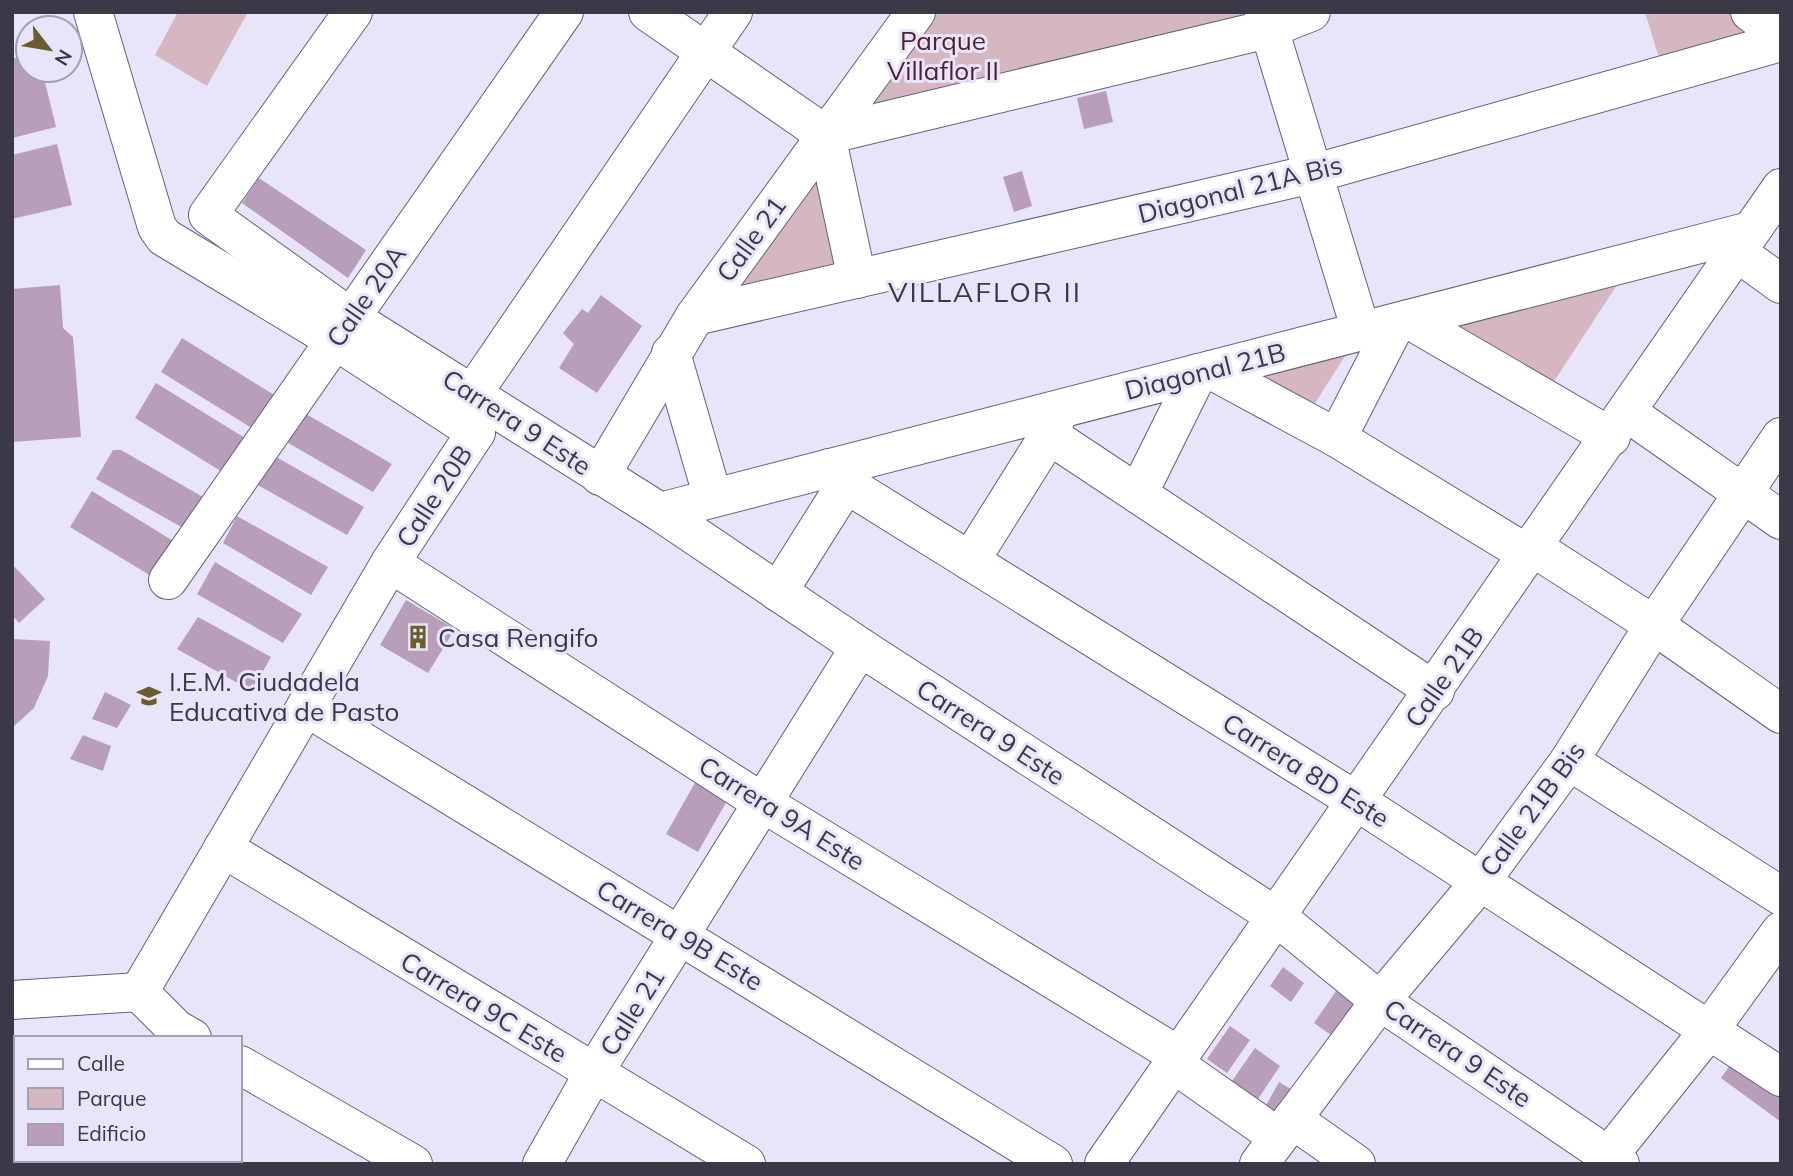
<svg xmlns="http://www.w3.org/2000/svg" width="1793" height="1176" font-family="Mulish,sans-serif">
<rect width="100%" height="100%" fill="#e8e5fa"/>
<!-- green -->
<g fill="#d4b7c0">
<path d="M178 12H248L207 86 155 55Z"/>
<path d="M921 12H1251L1252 17 843 125Z"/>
<path d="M1645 12H1740L1769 33 1660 61Z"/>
<path d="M817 158 845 271 704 309Z"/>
<path d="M1617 285 1551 386 1449 326Z"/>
<path d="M1347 353 1310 411 1256 378Z"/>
</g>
<!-- building -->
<g fill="#b89eb9">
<path d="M28 55V70H42L56 127 12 138V59Z"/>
<path d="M1106 91 1113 122 1084 129 1077 98Z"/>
<path d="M57 144 72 205 12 219V155Z"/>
<path d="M1022 171 1032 206 1014 212 1003 177Z"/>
<path d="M259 178 366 250 348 278 242 203Z"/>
<path d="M60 285 63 328 73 337 81 437 12 442V289Z"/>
<path d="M601 295 642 326 597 393 559 368 574 344 563 333 582 309 588 313Z"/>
<path d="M182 338 276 396 255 430 161 372Z"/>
<path d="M156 383 245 438 224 473 135 418Z"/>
<path d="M301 411 392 464 373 492 283 440Z"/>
<path d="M113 450H121L210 501 192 533 96 479Z"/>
<path d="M271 454 364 507 347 535 252 482Z"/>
<path d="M92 491 183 547 161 582 70 527Z"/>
<path d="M237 516 328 567 311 595 223 543Z"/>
<path d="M215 562 302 614 283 643 197 594Z"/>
<path d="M12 564 45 599 19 623 12 615Z"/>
<path d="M406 600 455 629 428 673 380 645Z"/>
<path d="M198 617 271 657 252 691 177 649Z"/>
<path d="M12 639 50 641 48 676 34 708 12 728Z"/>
<path d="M105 692 131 705 117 728 92 719Z"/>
<path d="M83 735 111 746 103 771 70 759Z"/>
<path d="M696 781 728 799 698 852 666 834Z"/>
<path d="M1283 967 1304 983 1291 1002 1270 986Z"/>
<path d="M1336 991 1363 1009 1341 1042 1314 1023Z"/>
<path d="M1230 1026 1250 1040 1227 1073 1207 1059Z"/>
<path d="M1255 1048 1280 1066 1258 1099 1232 1081Z"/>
<path d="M1736 1057 1781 1090V1122L1721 1078Z"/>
<path d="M1279 1082 1299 1094 1284 1120 1264 1109Z"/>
</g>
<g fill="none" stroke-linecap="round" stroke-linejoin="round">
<!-- minor casing -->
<g stroke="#65607e" stroke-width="40">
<g id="minor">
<path d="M93 12 157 227 164 237 335 340 476 432"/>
<path d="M353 12 208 215 351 318 660 512 860 647 1277 917 1380 1001 1620 1164"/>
<path d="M648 12 826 135"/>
<path d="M1264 12 1361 331"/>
<path d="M1750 12 1781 34"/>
<path d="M826 135 1268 29 1311 12"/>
<path d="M826 135 857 279"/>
<path d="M1738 253 1781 284"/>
<path d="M695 316 1312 174 1781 42"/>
<path d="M1408 319 1611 437"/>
<path d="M671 353 713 498"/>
<path d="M1211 370 1337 438 1529 555"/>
<path d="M1628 413 1781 520"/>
<path d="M1049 435 1435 691"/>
<path d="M1337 438 1396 323"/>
<path d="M829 468 846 484 1358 802 1781 1077"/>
<path d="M600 476 695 316 916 12"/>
<path d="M1138 494 1198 373"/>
<path d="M660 512 1750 231"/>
<path d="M1534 548 1654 625 1781 714"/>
<path d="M970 561 1049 435 1058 413"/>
<path d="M390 563 763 803 1179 1056"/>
<path d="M168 580 564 12"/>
<path d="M778 592 846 484"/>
<path d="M306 707 1053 1164"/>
<path d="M1569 761 1781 896"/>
<path d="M223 848 746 1164"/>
<path d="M139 992 390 563 476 432 473 393 733 12"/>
<path d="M12 1000 139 992 176 1029 192 1038"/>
<path d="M1174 1064 1278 1137"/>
<path d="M240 1065 413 1164"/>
<path d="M1292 1119 1356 1164"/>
<path d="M12 1127 16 1130"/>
<path d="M47 1160 51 1164"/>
<path d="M120 1164 122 1160"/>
<path d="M542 1164 593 1074 860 647"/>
<path d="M1104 1164 1781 188"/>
<path d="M1259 1164 1380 1001 1481 881 1569 761 1654 625 1781 437"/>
<path d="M1602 1164 1710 1029 1781 931"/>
</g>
</g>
<!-- minor -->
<use href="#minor" stroke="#fff" stroke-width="38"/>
</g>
<!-- icons -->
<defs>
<g id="building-bare" transform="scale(1.89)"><path d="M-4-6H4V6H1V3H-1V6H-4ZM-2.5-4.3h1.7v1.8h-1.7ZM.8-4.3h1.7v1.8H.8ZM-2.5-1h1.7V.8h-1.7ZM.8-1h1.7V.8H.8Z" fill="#6a5f2c" stroke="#e8e5fa" stroke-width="2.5" paint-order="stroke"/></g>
<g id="school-bare" transform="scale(1.89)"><path d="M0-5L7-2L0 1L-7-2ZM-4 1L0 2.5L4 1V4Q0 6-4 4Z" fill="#6a5f2c" stroke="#e8e5fa" stroke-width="2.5" paint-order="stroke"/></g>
</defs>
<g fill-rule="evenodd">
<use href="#building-bare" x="418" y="637"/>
<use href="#school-bare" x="149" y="696"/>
</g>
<g text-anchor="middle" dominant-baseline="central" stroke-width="6" stroke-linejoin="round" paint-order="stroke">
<!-- park labels -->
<g font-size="26" fill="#4f1f31" stroke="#e8e5fa">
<text x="943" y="40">Parque<tspan x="943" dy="30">Villaflor II</tspan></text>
</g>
<!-- street labels -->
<g font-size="26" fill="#3b3947" stroke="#e8e5fa">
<text transform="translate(1240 189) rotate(-14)">Diagonal 21A Bis</text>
<text transform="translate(751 239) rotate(-54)">Calle 21</text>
<text transform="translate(366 296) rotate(-55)">Calle 20A</text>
<text transform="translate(1205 371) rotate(-14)">Diagonal 21B</text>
<text transform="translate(517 422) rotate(33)">Carrera 9 Este</text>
<text transform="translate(434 496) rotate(-57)">Calle 20B</text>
<text transform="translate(1444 677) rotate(-55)">Calle 21B</text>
<text transform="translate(991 732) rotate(33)">Carrera 9 Este</text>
<text transform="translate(1306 770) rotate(32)">Carrera 8D Este</text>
<text transform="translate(1532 809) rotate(-54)">Calle 21B Bis</text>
<text transform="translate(782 813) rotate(32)">Carrera 9A Este</text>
<text transform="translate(680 935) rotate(31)">Carrera 9B Este</text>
<text transform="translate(484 1007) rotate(31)">Carrera 9C Este</text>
<text transform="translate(632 1012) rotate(-58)">Calle 21</text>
<text transform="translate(1458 1053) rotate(34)">Carrera 9 Este</text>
</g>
<!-- poi labels -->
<g font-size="26" fill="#3b3947" stroke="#e8e5fa" text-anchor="start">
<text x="438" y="637">Casa Rengifo</text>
<text x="169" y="681">I.E.M. Ciudadela<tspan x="169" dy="30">Educativa de Pasto</tspan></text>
</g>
<!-- neighbourhood labels -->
<g font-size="28" letter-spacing="2" fill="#3b3947" stroke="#e8e5fa">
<text x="985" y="291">VILLAFLOR II</text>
</g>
</g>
<!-- border -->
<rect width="1793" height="1176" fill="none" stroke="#3b3947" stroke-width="28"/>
<!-- legend -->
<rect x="14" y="1036" width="228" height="126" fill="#e8e5fa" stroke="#a3a0b2" stroke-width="2"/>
<rect x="28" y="1059" width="35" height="10" fill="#ffffff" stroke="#a3a0b2" stroke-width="2"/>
<text x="77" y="1071" font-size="21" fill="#3b3947">Calle</text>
<rect x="28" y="1088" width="35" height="21" fill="#d4b7c0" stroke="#a3a0b2" stroke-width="2"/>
<text x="77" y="1106" font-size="21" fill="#3b3947">Parque</text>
<rect x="28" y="1124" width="35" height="21" fill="#b89eb9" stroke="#a3a0b2" stroke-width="2"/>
<text x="77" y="1141" font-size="21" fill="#3b3947">Edificio</text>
<!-- north arrow -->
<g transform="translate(49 49) rotate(121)"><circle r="33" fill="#e8e5fa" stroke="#a3a0b2" stroke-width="2"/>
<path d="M0-5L12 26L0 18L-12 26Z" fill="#6a5f2c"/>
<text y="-10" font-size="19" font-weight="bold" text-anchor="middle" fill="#3b3947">N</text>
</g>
</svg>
